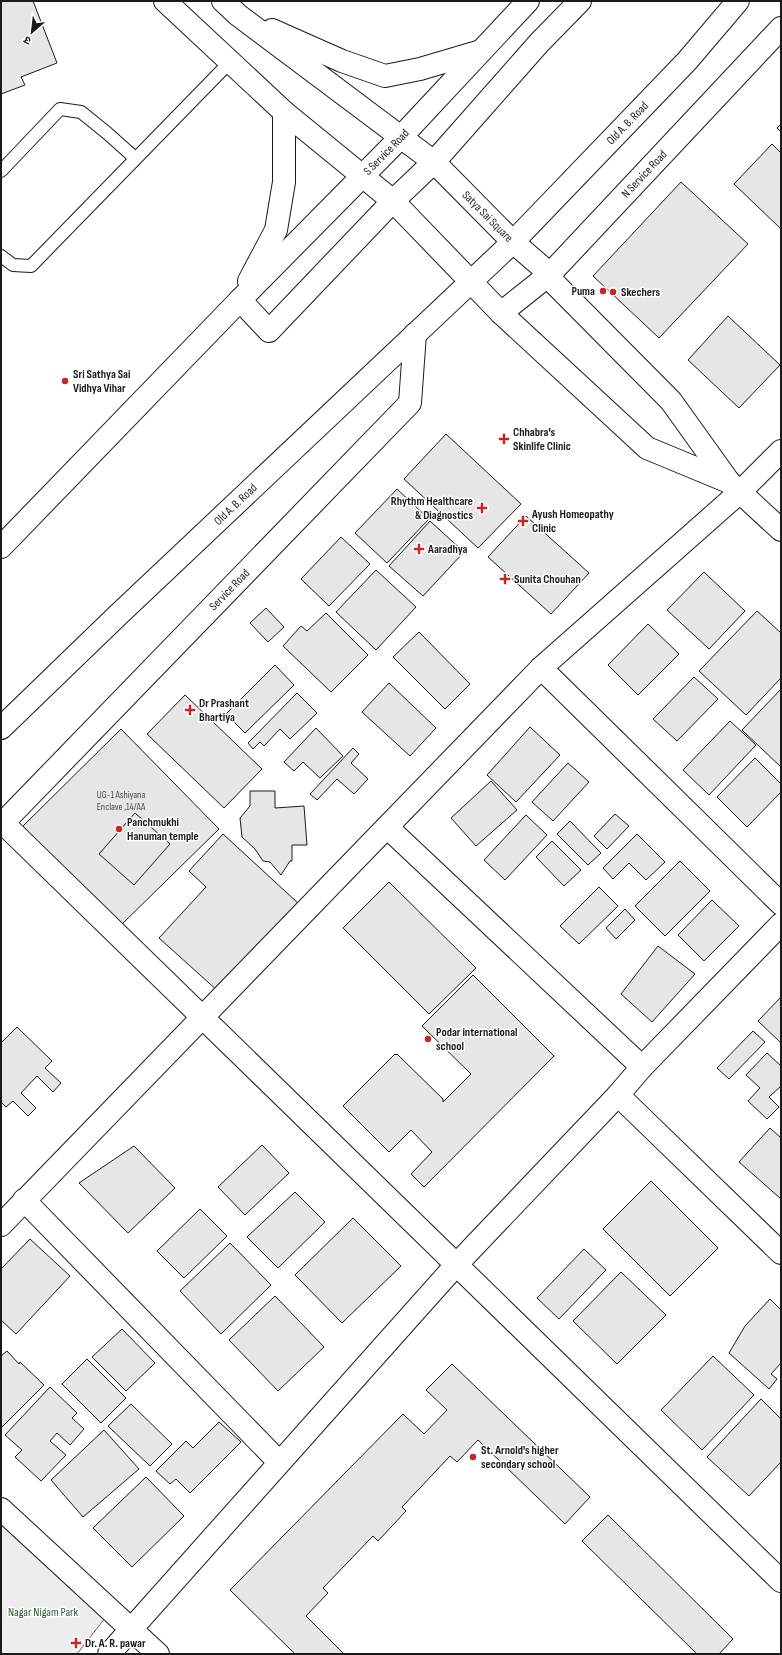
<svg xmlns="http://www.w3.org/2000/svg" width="782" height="1655" font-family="'Sofia Sans Condensed','Noto Sans Devanagari',sans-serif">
<rect width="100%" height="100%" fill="#fff"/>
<!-- green -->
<path fill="#ededed" stroke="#6a6a6a" d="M1 1504 105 1618 77 1654H1Z"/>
<!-- building -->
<g fill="#e6e6e6" stroke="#1a1a1a">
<path d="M1 1H33L57 63 21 77 25 85 1 94Z"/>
<path d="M781 124V132L777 128Z"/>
<path d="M772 144 781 153V229L734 184Z"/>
<path d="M681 182 748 244 659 338 593 276Z"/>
<path d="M728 316 780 365 739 408 688 360Z"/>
<path d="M446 434 521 504 478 548 404 479Z"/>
<path d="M397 489 429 519 387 563 355 533Z"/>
<path d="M526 516 589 573 551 614 488 557Z"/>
<path d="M430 521 464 552 423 596 389 566Z"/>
<path d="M341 537 370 564 329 606 301 579Z"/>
<path d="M376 570 416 607 376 650 336 612Z"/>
<path d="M704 572 745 611 709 649 667 610Z"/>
<path d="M266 608 284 627 268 642 250 623Z"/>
<path d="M757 611 781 633V678L746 715 699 671Z"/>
<path d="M326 613 368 655 331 692 283 646 301 626 307 631Z"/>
<path d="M648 624 679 654 638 695 608 665Z"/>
<path d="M419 632 470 684 445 709 393 657Z"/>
<path d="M275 665 294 685 245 733 226 714Z"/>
<path d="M694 677 718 699 677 741 653 719Z"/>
<path d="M389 683 436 728 410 756 362 712Z"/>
<path d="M781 689V767L742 730Z"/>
<path d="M297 693 317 713 290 739 280 729 264 746 260 742 253 749 248 743Z"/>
<path d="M185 695 262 769 224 808 147 734Z"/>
<path d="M730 721 756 745 709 795 683 770Z"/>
<path d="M530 727 560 755 516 802 487 775Z"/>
<path d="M316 728 343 756 320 778 303 762 294 771 284 762Z"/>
<path d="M121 729 219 829 117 929 19 830Z"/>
<path d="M353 748 359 754 351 763 368 779 354 794 337 779 317 800 310 794Z"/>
<path d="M755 758 781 784V792L747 827 717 797Z"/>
<path d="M568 763 589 782 553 821 532 802Z"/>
<path d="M491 781 517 810 476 846 451 818Z"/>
<path d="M250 791H275V808L304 806 307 845H292V861H290L281 875 270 862 263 861 255 849 242 837 240 818 250 806Z"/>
<path d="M135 813 170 844 134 885 99 854Z"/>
<path d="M615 814 629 826 607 849 594 836Z"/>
<path d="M526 815 547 835 505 880 484 860Z"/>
<path d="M570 821 601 853 588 865 557 834Z"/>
<path d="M223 834 299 904 219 992 159 938 206 887 189 871Z"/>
<path d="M637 834 665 862 646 880 629 863 613 879 603 868Z"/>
<path d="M552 841 581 870 564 886 536 857Z"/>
<path d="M680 861 710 891 665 936 635 906Z"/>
<path d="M389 882 476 968 429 1014 343 928Z"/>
<path d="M599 887 618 906 579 944 560 926Z"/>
<path d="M712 900 739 926 704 961 678 935Z"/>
<path d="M625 909 635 920 616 939 606 928Z"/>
<path d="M658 946 695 974 652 1022 621 994Z"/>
<path d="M473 975 554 1056 424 1187 411 1174 432 1152 411 1130 389 1152 343 1106 395 1054 396 1055 397 1054 443 1099V1102L471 1074 422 1026Z"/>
<path d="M781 997V1043L758 1021Z"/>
<path d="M17 1027 52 1061 45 1068 61 1083 53 1092 37 1076 21 1093 36 1108 28 1116 13 1101 6 1107 1 1102V1043Z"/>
<path d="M753 1031 765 1042 729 1079 717 1068Z"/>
<path d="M767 1053 781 1066V1086L769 1097 779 1107 767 1119 748 1101 760 1088 746 1075Z"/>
<path d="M770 1128 781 1138V1199L739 1162Z"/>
<path d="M262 1145 289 1173 245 1215 218 1187Z"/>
<path d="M134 1146 175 1188 128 1233 79 1183Z"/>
<path d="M651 1181 718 1248 670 1296 603 1229Z"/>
<path d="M295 1192 325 1222 278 1268 247 1237Z"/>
<path d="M200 1209 227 1236 184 1278 157 1251Z"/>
<path d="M353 1218 401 1266 342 1323 295 1275Z"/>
<path d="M30 1239 70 1276 16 1334 1 1320V1269Z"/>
<path d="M230 1243 271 1285 221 1334 180 1291Z"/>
<path d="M584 1249 606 1270 559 1319 537 1298Z"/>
<path d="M621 1272 666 1315 617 1364 573 1321Z"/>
<path d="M275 1296 324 1347 278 1391 229 1340Z"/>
<path d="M770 1299 781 1310V1363L771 1374 777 1379 769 1389 729 1353 745 1326Z"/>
<path d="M122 1329 155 1363 126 1391 92 1357Z"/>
<path d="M7 1351 19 1364 20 1362 44 1385 1 1428V1356Z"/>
<path d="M713 1356 754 1395 702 1450 661 1410Z"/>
<path d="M87 1359 126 1398 101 1423 62 1384Z"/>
<path d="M452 1364 590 1497 565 1524 478 1440 457 1462 450 1456 402 1507 406 1511 378 1541 373 1536 323 1588 328 1593 306 1616 344 1654H295L230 1590 403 1414 424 1434 447 1410 426 1390Z"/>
<path d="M50 1387 77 1413 72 1418 84 1429 70 1445 57 1433 50 1441 66 1455 41 1481 15 1457 22 1450 5 1435Z"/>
<path d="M761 1399 781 1419V1462L749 1496 707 1457Z"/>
<path d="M131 1404 172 1444 150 1466 108 1426Z"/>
<path d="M219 1422 241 1442 190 1493 176 1479 170 1484 156 1471 186 1441 193 1448Z"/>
<path d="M104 1430 139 1469 83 1517 51 1480Z"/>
<path d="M146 1477 184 1516 132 1567 93 1528Z"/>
<path d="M608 1515 733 1639 719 1654H697L582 1541Z"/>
</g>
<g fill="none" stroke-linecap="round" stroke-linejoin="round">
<!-- service casing -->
<g stroke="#1a1a1a" stroke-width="14">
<g id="service">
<path d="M1 171 60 109 81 112 107 133 135 158"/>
<path d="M1 256 13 265 31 266 230 62"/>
</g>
</g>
<!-- minor casing -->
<g stroke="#1a1a1a" stroke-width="24">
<g id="minor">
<path d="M541 668 781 904"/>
<path d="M1 821 781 1581"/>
<path d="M387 827 642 1067"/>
<path d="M618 1095 781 1253"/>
<path d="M24 1200 279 1462"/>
<path d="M1 1225 541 668 740 492 781 451"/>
<path d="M1 1509 158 1654"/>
<path d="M109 1654 456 1265 618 1095 642 1067 781 924"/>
</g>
</g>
<!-- tertiary casing -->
<g stroke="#1a1a1a" stroke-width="24">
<g id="tertiary">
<path d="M165 1 284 112 393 201 501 313 647 448 729 482"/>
<path id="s1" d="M223 1 238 15 434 162 513 242 550 274 553 282 671 401 729 482 781 530"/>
<path d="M272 30 342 61 385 76 420 69 481 51"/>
<path d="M249 281 276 230 284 182V112"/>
<path id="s2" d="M240 300 401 137 528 1"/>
<path id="s3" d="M501 313 550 274 781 28"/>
<path id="s4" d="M1 825 410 403 415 334"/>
</g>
</g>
<!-- secondary casing -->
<g stroke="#1a1a1a" stroke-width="24">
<g id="secondary">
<path d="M1 547 240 300 269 331 393 201 434 162 539 43 580 1"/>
<path id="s5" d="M1 728 117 616 513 242 687 61 738 1"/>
</g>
</g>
<!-- service -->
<use href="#service" stroke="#fff" stroke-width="12"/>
<!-- minor -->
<use href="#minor" stroke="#fff" stroke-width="22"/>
<!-- tertiary -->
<use href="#tertiary" stroke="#fff" stroke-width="22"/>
<!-- secondary -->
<use href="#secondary" stroke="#fff" stroke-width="22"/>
</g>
<!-- markers -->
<g fill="#c62828" stroke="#fff" stroke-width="1.5">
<circle cx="603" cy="291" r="4"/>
<circle cx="613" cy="292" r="4"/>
<circle cx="65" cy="381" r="4"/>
<path d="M502 433h4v4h4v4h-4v4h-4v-4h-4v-4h4z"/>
<path d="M480 502h4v4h4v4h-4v4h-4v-4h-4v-4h4z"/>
<path d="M521 515h4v4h4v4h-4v4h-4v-4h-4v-4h4z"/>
<path d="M417 543h4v4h4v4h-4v4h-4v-4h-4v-4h4z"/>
<path d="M503 573h4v4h4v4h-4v4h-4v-4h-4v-4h4z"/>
<path d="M188 704h4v4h4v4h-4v4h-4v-4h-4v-4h4z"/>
<circle cx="119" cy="829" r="4"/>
<circle cx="428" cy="1039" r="4"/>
<circle cx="473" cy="1457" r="4"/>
<path d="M74 1637h4v4h4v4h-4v4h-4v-4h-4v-4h4z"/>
</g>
<g text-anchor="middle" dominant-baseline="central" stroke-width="3" stroke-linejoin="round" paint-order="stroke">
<!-- number labels -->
<g font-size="10" fill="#4d4d4d">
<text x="121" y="795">UG-1 Ashiyana<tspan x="121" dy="12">Enclave ,14/AA</tspan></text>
</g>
<!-- street labels -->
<g font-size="12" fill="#1a1a1a" stroke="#fff">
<text stroke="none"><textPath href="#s5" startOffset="871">Old A. B. Road</textPath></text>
<text stroke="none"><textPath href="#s2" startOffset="208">S Service Road</textPath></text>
<text stroke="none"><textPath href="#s3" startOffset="200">N Service Road</textPath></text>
<text stroke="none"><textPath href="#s1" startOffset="342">Satya Sai Square</textPath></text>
<text stroke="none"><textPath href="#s5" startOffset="324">Old A. B. Road</textPath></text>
<text stroke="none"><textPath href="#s4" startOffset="328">Service Road</textPath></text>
</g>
<!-- poi labels -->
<g font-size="12" font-weight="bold" fill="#1a1a1a" stroke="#fff" text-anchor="start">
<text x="595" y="291" text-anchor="end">Puma</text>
<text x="621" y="292">Skechers</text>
<text x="73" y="374">Sri Sathya Sai<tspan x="73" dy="14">Vidhya Vihar</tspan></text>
<text x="513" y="432">Chhabra's<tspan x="513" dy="14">Skinlife Clinic</tspan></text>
<text x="473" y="501" text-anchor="end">Rhythm Healthcare<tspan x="473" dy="14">&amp; Diagnostics</tspan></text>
<text x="532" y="514">Ayush Homeopathy<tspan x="532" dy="14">Clinic</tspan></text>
<text x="428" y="549">Aaradhya</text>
<text x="514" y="579">Sunita Chouhan</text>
<text x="199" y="703">Dr Prashant<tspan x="199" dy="14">Bhartiya</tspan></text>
<text x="127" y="822">Panchmukhi<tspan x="127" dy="14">Hanuman temple</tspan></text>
<text x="436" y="1032">Podar international<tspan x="436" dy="14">school</tspan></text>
<text x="481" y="1450">St. Arnold's higher<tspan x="481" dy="14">secondary school</tspan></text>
<text x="85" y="1643">Dr. A. R. pawar</text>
</g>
<!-- park labels -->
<g font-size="12" fill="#2b5a34" stroke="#fff">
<text x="43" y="1612">Nagar Nigam Park</text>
</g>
</g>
<!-- border -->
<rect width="782" height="1655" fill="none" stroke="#1a1a1a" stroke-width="4"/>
<!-- north arrow -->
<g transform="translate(32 32) rotate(208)" stroke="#ffffff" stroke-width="3" paint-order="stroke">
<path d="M0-3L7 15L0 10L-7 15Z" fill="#1a1a1a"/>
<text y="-6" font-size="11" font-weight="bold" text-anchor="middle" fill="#1a1a1a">उ</text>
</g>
</svg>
